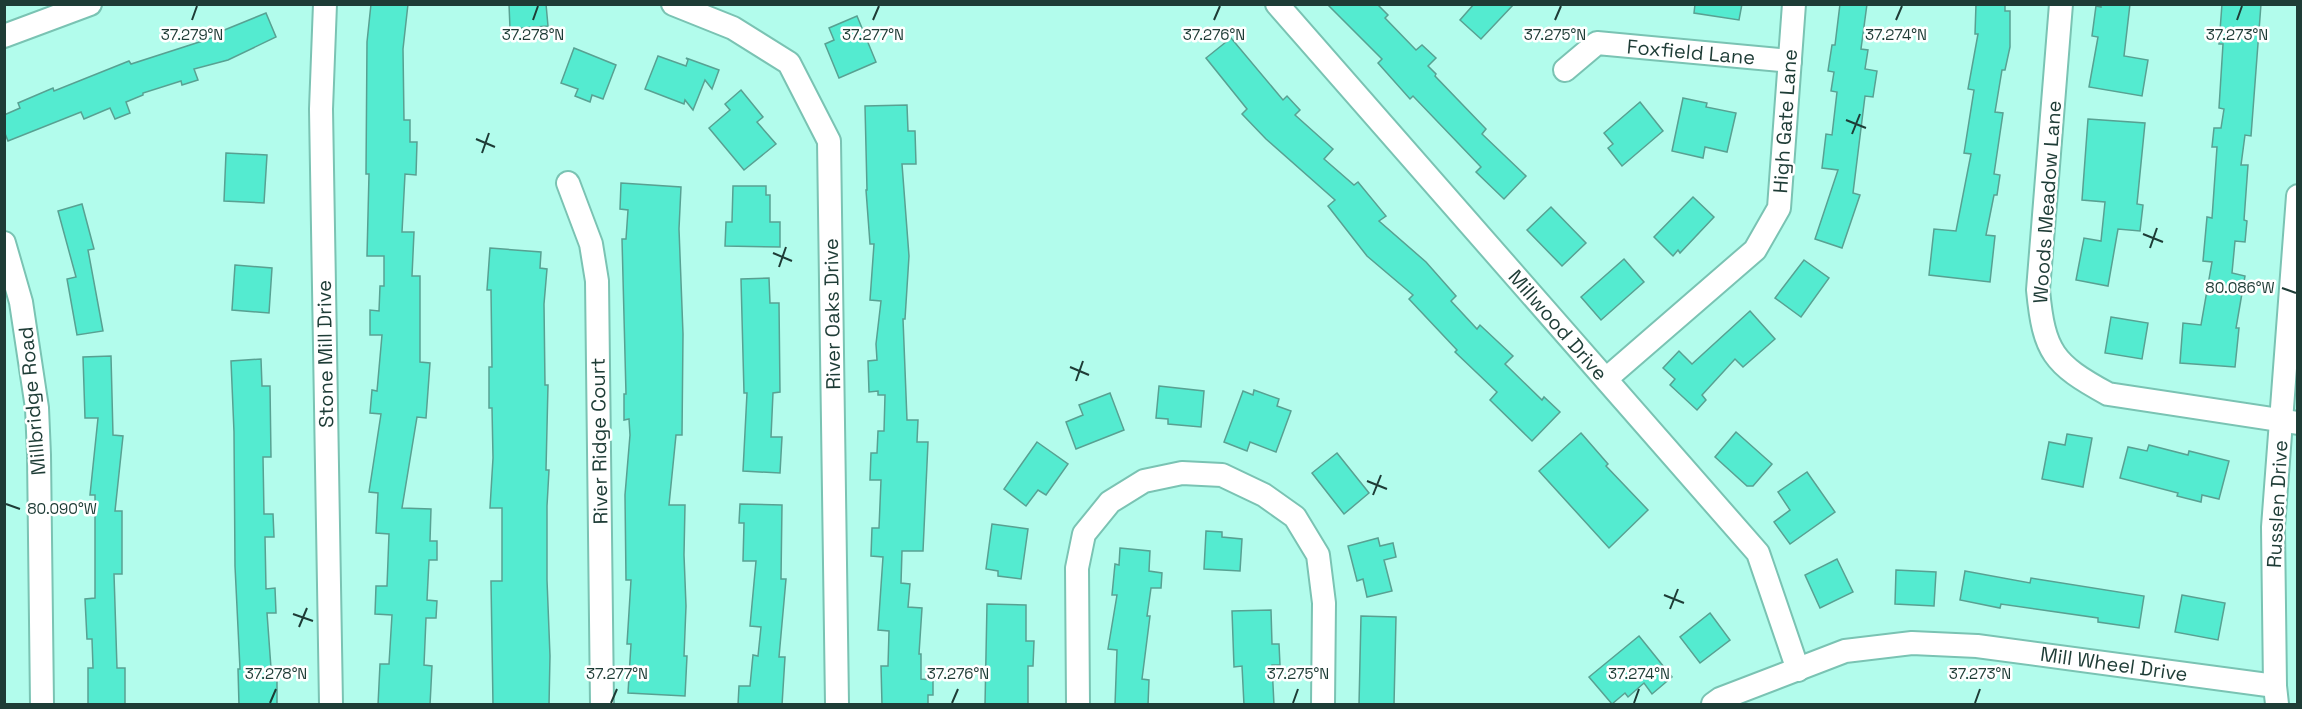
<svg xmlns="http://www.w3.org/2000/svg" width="2302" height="709" font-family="'Space Grotesk',sans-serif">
<rect width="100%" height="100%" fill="#b2fcec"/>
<!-- building -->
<g fill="#54ebd0" stroke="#58a192" stroke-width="1.5">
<path d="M371 4H408L403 49 404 120H410V142H417L416 175 405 174 402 232H414L412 276H420V362L430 363 426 418 417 417 402 508 431 509 430 541H437V560H429L427 600 437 601 436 618H426L424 665 432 666 430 705H378L380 664H389L392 615 375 614 376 586H387L389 534 376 533 378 493 369 492 381 414 370 413 372 390 377 391 382 335H370V310L379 311 380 286H384V256H367L369 174H366L367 42Z"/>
<path d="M509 4H546L548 26 510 29Z"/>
<path d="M1327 4H1377L1388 15 1385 18 1416 50 1422 45 1436 58 1428 66 1436 74 1435 76 1486 129 1482 134 1526 176 1504 199 1476 172 1481 167 1413 96 1410 99 1378 63 1382 59Z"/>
<path d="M1474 4H1514L1481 39 1460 20Z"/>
<path d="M1695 4H1742L1739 20 1694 13Z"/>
<path d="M1840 4H1867L1861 49 1868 50 1865 69 1877 71 1873 97 1865 96 1853 193 1860 195 1842 248 1815 239 1838 170 1822 168 1826 134 1832 135 1837 92 1831 91 1834 72 1828 71 1832 45H1835Z"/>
<path d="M1976 4H2005V11H2010V47L2005 70H2002L1995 112 2003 113 1994 174 2000 175 1997 195H1994L1986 235 1995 236 1990 282 1929 275 1934 229 1956 231 1971 154 1964 153 1974 90 1968 89 1978 34H1975Z"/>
<path d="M2101 4H2130L2124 56 2148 60 2142 96 2089 87 2098 37 2092 36 2096 6 2101 7Z"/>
<path d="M2222 4H2261L2251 136 2245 135 2241 165H2248L2244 220 2247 221 2245 242 2235 241 2232 273 2245 276 2236 328H2239L2235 367 2180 363 2183 323 2201 325 2212 262 2203 261 2207 217 2212 218 2217 147H2212L2214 128H2221L2224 109 2219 108 2223 44H2219Z"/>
<path d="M266 13 276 37 228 60 194 69 198 80 182 85 181 81 143 93V95L126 102 130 113 115 119 110 108 84 119 81 112 8 141 4 131V115L20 108 18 103 53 88 54 91 129 61 131 64 218 36 217 33Z"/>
<path d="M857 16 876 62 839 78 825 44 834 40 829 28Z"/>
<path d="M1231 38 1283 100 1287 96 1300 110 1295 115 1333 149 1324 159 1354 185 1358 182 1386 216 1379 221 1426 262 1456 296 1451 301 1477 329 1480 325 1513 356 1505 364 1542 400 1544 397 1560 412 1532 441 1490 400 1497 392 1455 352 1457 350 1409 299 1413 295 1367 256 1328 206 1335 200 1266 139 1242 114 1247 109 1206 58Z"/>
<path d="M574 48 616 65 603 99 592 95 590 102 575 96 578 89 561 83Z"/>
<path d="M658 56 686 66 688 60 686 58 719 70 712 89 705 80 693 110 685 100 684 104 645 89Z"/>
<path d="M741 90 763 117 757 122 776 144 744 170 709 128 730 110 725 104Z"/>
<path d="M1683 98 1707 103 1706 107 1736 113 1727 152 1705 147 1703 158 1672 151Z"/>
<path d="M1640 102 1663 131 1622 166 1608 148 1613 144 1604 133Z"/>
<path d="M907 105 908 131H915L916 164H902L909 256 905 319H903L907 420H918L917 442H928L923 551H902L901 583 910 584 908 607 922 608 919 654H921V679L933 680V695H928V705H882L881 666H888L889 631 878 630 883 557 871 556 872 528H879L881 480H870L871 453H877L878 431H884L885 395H878V391L869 392 868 361 877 360 876 344 881 301 870 300 874 244H870L866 190H867L865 106Z"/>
<path d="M2088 119 2145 123 2137 204 2143 205 2140 231 2118 229 2108 286 2076 280 2084 238 2101 241 2105 202 2082 200Z"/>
<path d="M226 153 267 155 264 203 224 201Z"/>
<path d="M621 183 681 187 679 229 683 334 682 435H676L669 505H685L684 555 686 606 684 656H687L685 696 628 693 631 644H627L631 580H626L625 495 630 435 629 419 624 420V394H626L622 239H626L628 210 620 209Z"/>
<path d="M733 186H766V195H770V222H780V247L725 246 726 222H732Z"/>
<path d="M1693 197 1714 217 1680 253 1678 250 1673 256 1654 237Z"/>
<path d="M82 204 94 249 88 250 103 331 77 335 67 279 76 277 58 211Z"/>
<path d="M1551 207 1586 243 1562 266 1527 230Z"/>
<path d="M490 248 541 252 540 268 547 269 544 304 545 385H548L546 470H549L547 506V580L550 656 549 705H493L491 581H502V508H490L493 458 492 408H489V367H492L491 290H487Z"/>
<path d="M1624 259 1644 282 1601 320 1581 297Z"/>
<path d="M1804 260 1829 278 1801 317 1775 298Z"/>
<path d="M235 265 272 268 269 313 232 310Z"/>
<path d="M769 278 770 303H779L780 392 773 393 771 437H782L780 473 743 471 747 393H744L741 279Z"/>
<path d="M1750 311 1775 339 1743 367 1735 359 1702 395 1706 400 1697 410 1670 385 1675 379 1663 368 1679 351 1692 364Z"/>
<path d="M2111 317 2148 323 2142 359 2105 353Z"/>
<path d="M111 356 113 435 123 436 115 511H122V574H114L117 668H125V705H88V668H93L92 639H87L85 599 95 598V495H90L98 418H85L83 357Z"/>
<path d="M261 359 262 386H270L271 457H263L264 514H273L274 537H265L266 589 275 588 276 613H267L271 668H277V705H239L238 669H240L235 566 234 432 231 361Z"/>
<path d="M1159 386 1204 391 1201 427 1168 424V419L1156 418Z"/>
<path d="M1254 390 1279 399 1277 406 1291 411 1276 452 1250 442 1247 451 1224 442 1243 391 1253 395Z"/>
<path d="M1110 393 1124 430 1076 449 1066 422 1083 415 1079 405Z"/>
<path d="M1736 432 1772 464 1753 486H1747L1715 457Z"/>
<path d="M1581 433 1608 464 1606 466 1648 510 1609 548 1539 471Z"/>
<path d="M2067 434 2092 438 2083 487 2042 479 2049 442 2065 445Z"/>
<path d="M1037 442 1068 464 1046 495 1038 490 1026 506 1004 489Z"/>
<path d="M2149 445 2188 455 2189 451 2229 461 2219 499 2202 495 2201 502 2177 496 2178 493 2120 478 2128 447 2147 451Z"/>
<path d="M1337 453 1369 493 1344 514 1312 473Z"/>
<path d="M1807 472 1835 512 1790 544 1774 522 1790 510 1778 492Z"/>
<path d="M740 504 782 505 781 579H786L779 657H785L782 705H738L739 686H750L753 655 758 656 761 627 750 626 756 561H743L744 523H739Z"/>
<path d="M992 524 1028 529 1021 579 998 576V571L986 569Z"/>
<path d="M1206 531 1222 532V537L1242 539 1240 571 1204 569Z"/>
<path d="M1378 538 1380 546 1393 543 1396 557 1384 560 1392 591 1367 597 1363 579 1357 581 1348 546Z"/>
<path d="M1120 548 1150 551 1149 571 1162 573 1161 588H1151L1147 616H1150L1142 679 1149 680 1148 705H1115L1117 650 1108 649 1117 595H1112L1115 564 1119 565Z"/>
<path d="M1837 559 1853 592 1820 608 1805 575Z"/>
<path d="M1896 570 1936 572 1934 606 1895 604Z"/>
<path d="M1965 571 2030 583 2031 578 2144 596 2139 628 2098 622V618L2001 604 2000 608 1960 600Z"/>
<path d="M2182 595 2225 603 2218 640 2175 632Z"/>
<path d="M987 604 1026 605V641H1034L1033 666H1028V705H985Z"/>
<path d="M1271 610 1272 644H1279L1280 665H1272L1274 705H1244L1242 666 1234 667 1232 611Z"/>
<path d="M1710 613 1730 640 1700 663 1680 637Z"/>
<path d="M1361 616 1396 617 1394 705H1359Z"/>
<path d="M1639 636 1672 677 1652 694 1644 683 1628 697 1625 693 1612 704 1589 677Z"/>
</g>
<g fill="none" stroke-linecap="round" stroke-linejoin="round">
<!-- minor casing -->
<g stroke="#7ac3b3" stroke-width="26">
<g id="minor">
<path d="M325 4 321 109 331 704"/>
<path d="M673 4 733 28 789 63 829 141 837 704"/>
<path d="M1277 4 1758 553 1798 670"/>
<path d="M2061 4 2038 290C2044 352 2053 364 2108 394L2298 423"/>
<path d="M4 36 90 4"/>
<path d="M1565 70 1597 43 1790 61"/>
<path d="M568 183 591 244 597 281 602 704"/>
<path d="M4 243 21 302 37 408 39 455 42 704"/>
<path d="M1606 379 1755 250 1779 208 1794 4"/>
<path d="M1078 704 1077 568 1084 534 1110 502 1144 481 1182 473 1222 475 1264 495 1295 517 1318 555 1324 603 1323 704"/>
<path d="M1713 704 1720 699 1845 651 1912 643 1977 646 2275 686"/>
<path d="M2277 704 2275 686 2273 527 2298 196"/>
</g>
</g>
<!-- minor -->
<use href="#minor" stroke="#fff" stroke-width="22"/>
</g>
<!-- ticks -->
<path fill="none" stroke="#1e3c36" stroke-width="2" d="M192 20 197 6M533 20 538 6M873 20 879 6M1214 20 1220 6M1555 20 1561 6M1896 20 1902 6M2237 20 2242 6M1846 120 1866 128M1852 134 1860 114M476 139 495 147M482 153 489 133M2143 234 2163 242M2150 248 2157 228M773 253 792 261M779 267 786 247M2282 288 2296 293M1070 367 1089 375M1076 381 1083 361M1367 481 1387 489M1373 495 1381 475M6 504 20 509M1664 595 1684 603M1670 609 1678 589M293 614 313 621M299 627 307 608M270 703 276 689M611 703 617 689M952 703 958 689M1293 703 1298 689M1634 703 1639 689M1975 703 1980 689"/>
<g text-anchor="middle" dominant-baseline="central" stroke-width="5" stroke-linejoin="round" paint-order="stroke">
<!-- street labels -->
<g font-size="20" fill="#1e3c36" stroke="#fff">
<text transform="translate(1691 52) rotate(5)">Foxfield Lane</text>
<text transform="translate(1785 121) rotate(-86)">High Gate Lane</text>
<text transform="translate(2047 202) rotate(-86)">Woods Meadow Lane</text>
<text transform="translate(832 314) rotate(-91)">River Oaks Drive</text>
<text transform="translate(1558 325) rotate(49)">Millwood Drive</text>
<text transform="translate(325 354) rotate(-91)">Stone Mill Drive</text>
<text transform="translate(32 401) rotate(-95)">Millbridge Road</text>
<text transform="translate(599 441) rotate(-91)">River Ridge Court</text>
<text transform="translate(2277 504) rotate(-87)">Russlen Drive</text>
<text transform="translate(2114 664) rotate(8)">Mill Wheel Drive</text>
</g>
</g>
<g font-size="15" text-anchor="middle" fill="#1e3c36" stroke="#fff" stroke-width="5" stroke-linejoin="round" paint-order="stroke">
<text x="192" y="40">37.279°N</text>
<text x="1896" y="40">37.274°N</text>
<text x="533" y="40">37.278°N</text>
<text x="873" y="40">37.277°N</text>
<text x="1214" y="40">37.276°N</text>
<text x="1555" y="40">37.275°N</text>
<text x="2237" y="40">37.273°N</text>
<text x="2240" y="293">80.086°W</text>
<text x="62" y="514">80.090°W</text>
<text x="276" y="679">37.278°N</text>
<text x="617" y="679">37.277°N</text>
<text x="958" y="679">37.276°N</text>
<text x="1298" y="679">37.275°N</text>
<text x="1639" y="679">37.274°N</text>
<text x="1980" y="679">37.273°N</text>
</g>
<!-- border -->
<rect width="2302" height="709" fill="none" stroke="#1e3c36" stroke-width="12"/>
</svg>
